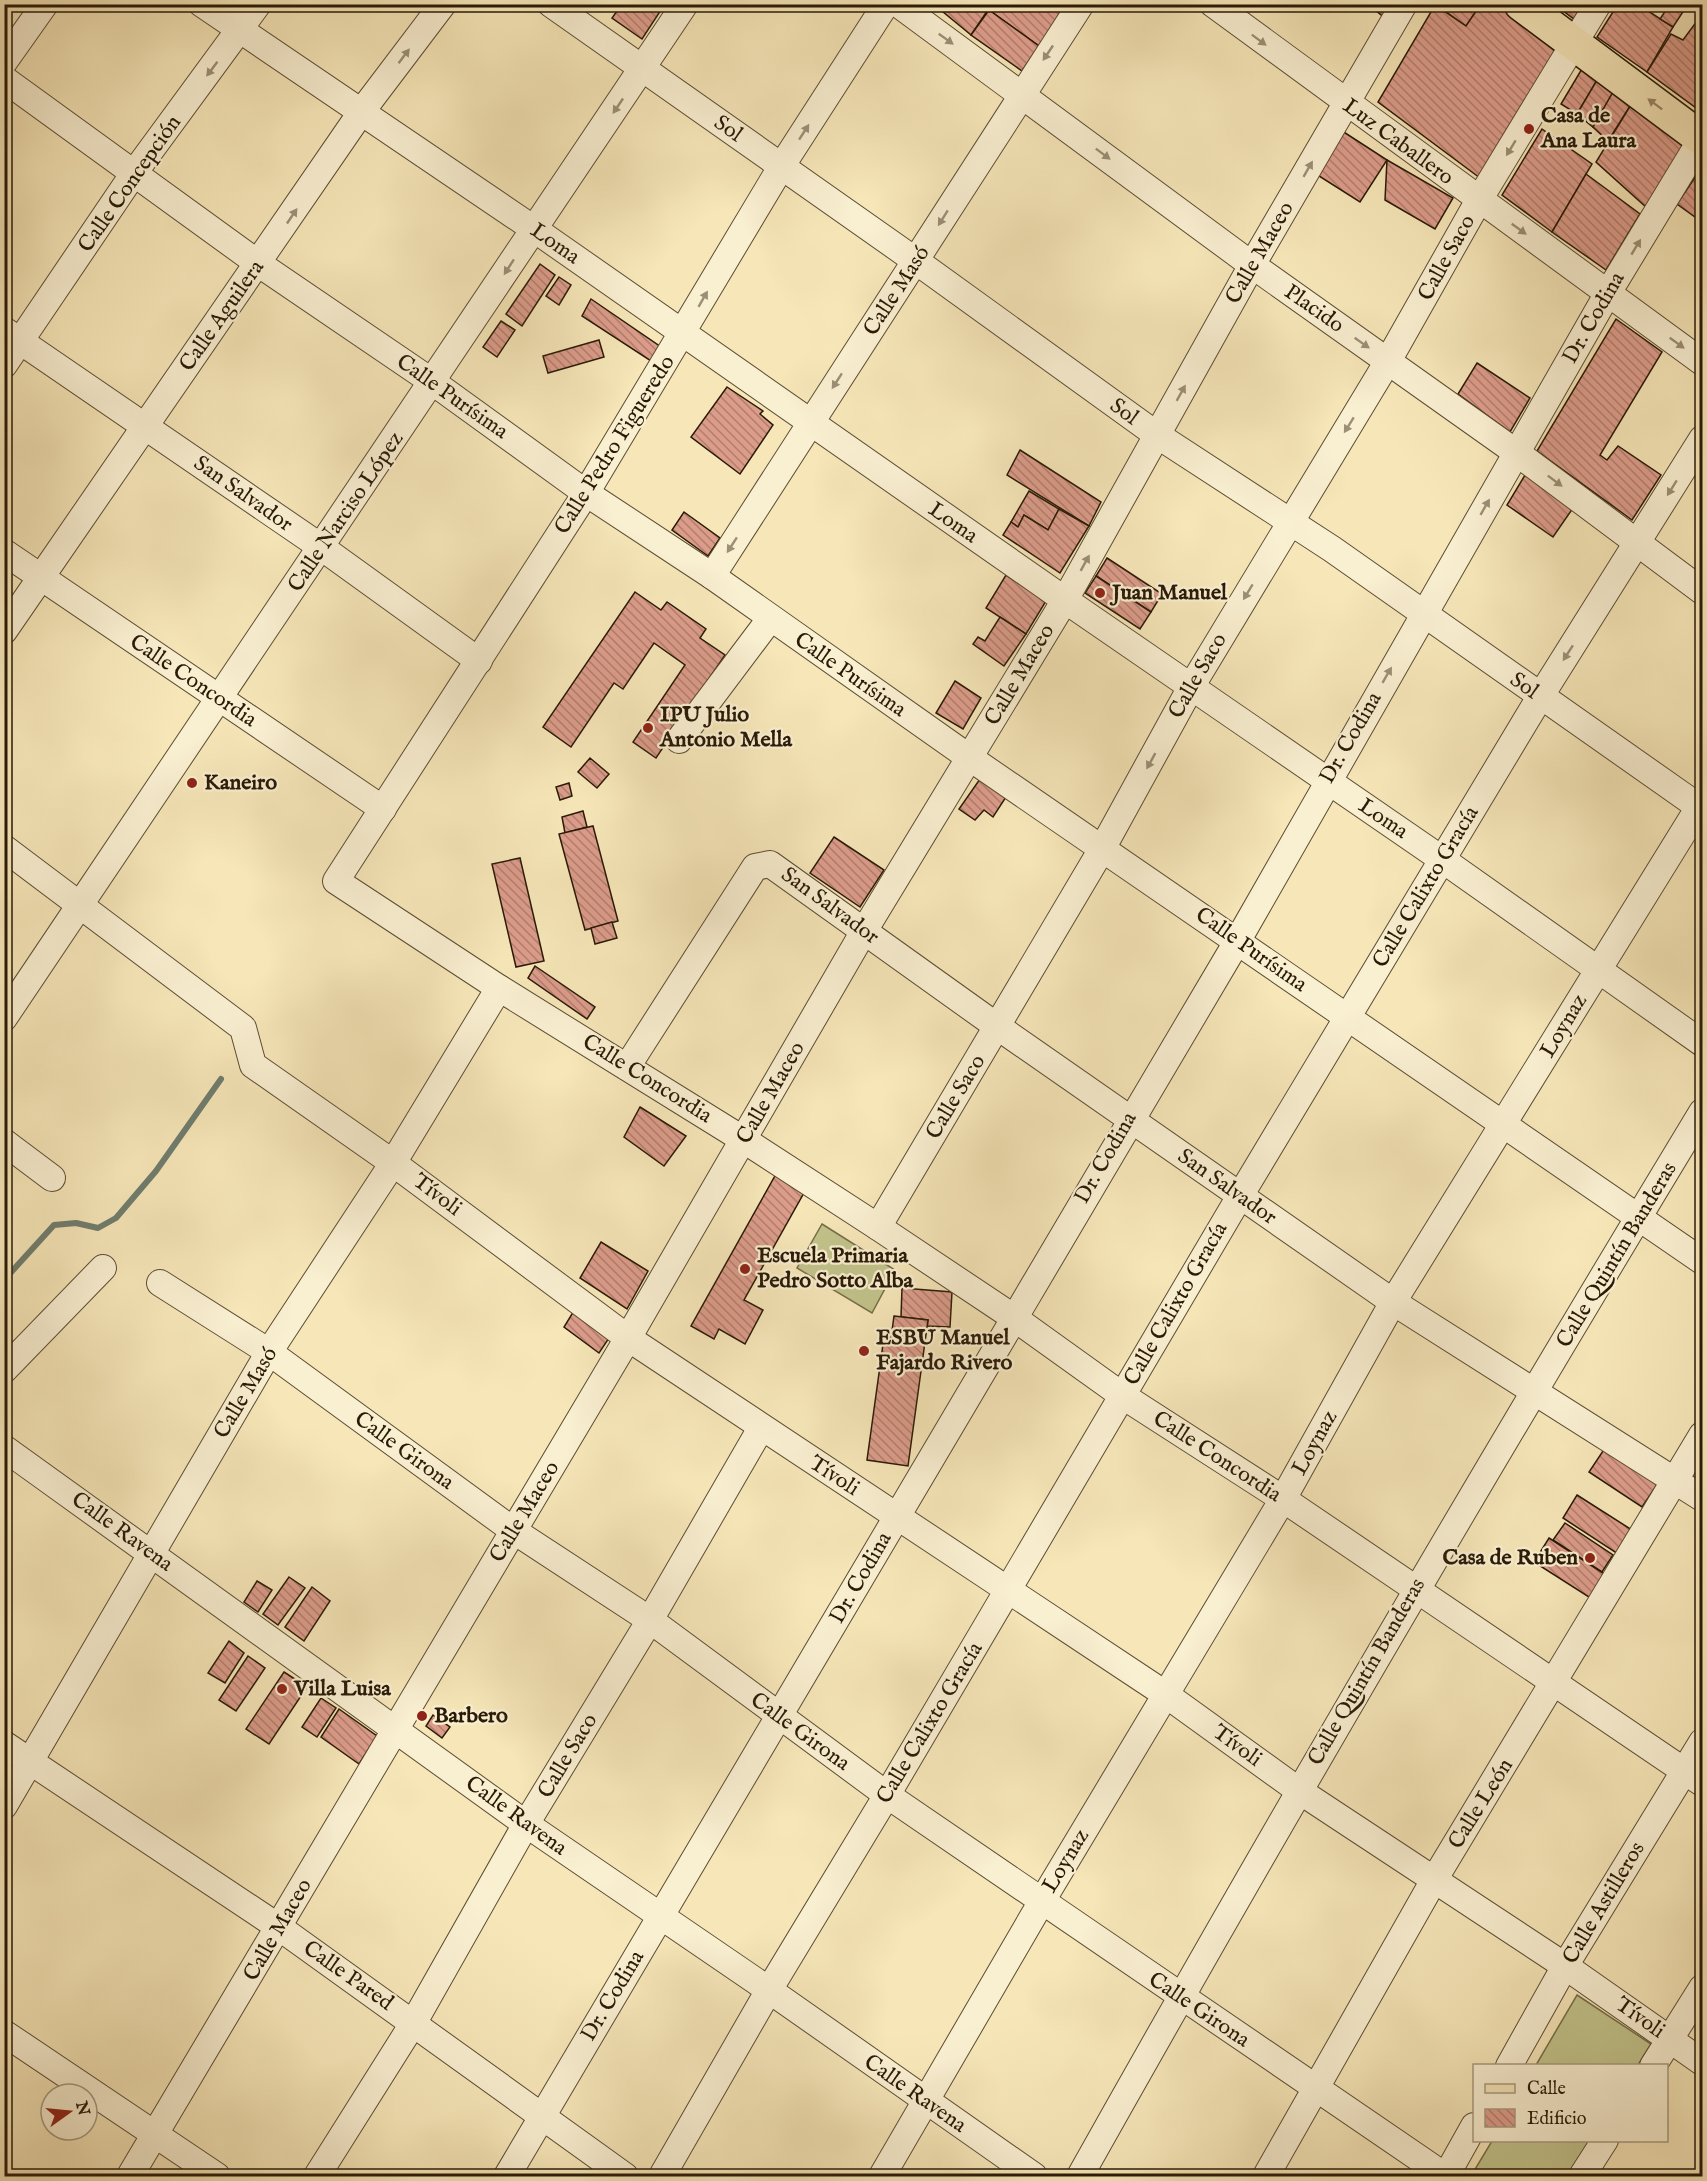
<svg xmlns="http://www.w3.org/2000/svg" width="1707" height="2181" font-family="'IM FELL English',serif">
<defs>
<pattern id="building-back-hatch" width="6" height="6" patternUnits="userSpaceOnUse" patternTransform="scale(1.5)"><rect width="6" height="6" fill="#dc9c8a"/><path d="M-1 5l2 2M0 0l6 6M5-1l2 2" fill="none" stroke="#b27e6f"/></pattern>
</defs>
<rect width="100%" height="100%" fill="#f6e6b8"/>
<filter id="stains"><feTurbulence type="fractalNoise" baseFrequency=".00333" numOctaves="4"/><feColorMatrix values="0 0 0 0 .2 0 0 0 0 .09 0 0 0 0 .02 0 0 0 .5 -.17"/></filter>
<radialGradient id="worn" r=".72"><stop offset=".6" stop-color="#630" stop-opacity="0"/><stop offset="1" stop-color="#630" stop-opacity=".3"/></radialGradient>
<!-- grass -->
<g fill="#c2c38b" stroke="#766e49" stroke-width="1.5">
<path d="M822 1224 895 1270 872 1313 797 1268Z"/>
<path d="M1577 1995 1651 2044 1638 2065H1536Z"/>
<path d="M1492 2141H1592L1570 2176H1471Z"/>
</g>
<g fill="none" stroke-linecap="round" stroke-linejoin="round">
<!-- stream -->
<path stroke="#6f7d6e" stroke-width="6" d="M4 1280 54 1225 76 1223 98 1228 116 1218 156 1171 221 1079"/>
</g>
<!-- building -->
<g fill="url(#building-back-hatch)" stroke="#291a07" stroke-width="1.5">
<path d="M622 4H653L661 10 642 39 612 18Z"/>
<path d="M946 4H992L971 35 942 11Z"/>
<path d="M992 4H1065L1068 7 1039 46 989 10Z"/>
<path d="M1368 4H1395L1386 19Z"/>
<path d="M1435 4H1481L1466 26Z"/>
<path d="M1481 4H1499L1558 46 1480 178 1378 102 1435 5 1466 26Z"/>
<path d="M1554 4H1582L1574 19Z"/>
<path d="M1618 4H1649L1651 6 1648 11 1673 27 1647 72 1597 37Z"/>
<path d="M1663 4H1688L1673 27 1660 19 1668 7Z"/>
<path d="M989 10 1039 46 1022 71 971 35Z"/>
<path d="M1700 17 1702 18V104L1699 110 1647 72 1671 34 1683 40Z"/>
<path d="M1583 67 1599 77 1577 114 1561 104Z"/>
<path d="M1597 80 1615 89 1593 127 1577 114Z"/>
<path d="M1613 92 1632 103 1608 141 1593 127Z"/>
<path d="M1632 103 1686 141 1646 207 1596 162Z"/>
<path d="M1336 127 1387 160 1360 202 1308 169Z"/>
<path d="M1542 129 1592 164 1552 232 1502 195Z"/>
<path d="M1387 160 1453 198 1435 229 1385 200Z"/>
<path d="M1702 167V222L1677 204Z"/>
<path d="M1586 174 1640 214 1606 270 1552 232Z"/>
<path d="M540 264 555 275 522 326 506 314Z"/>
<path d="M559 277 571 285 559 305 546 296Z"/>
<path d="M591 299 661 347 651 361 582 316Z"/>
<path d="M1616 319 1662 352 1600 455 1607 460 1618 446 1661 475 1632 520 1537 451Z"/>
<path d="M501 321 515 330 497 357 483 347Z"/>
<path d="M599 340 604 357 548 373 543 356Z"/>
<path d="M1477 363 1530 398 1510 432 1458 394Z"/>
<path d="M727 387 763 411 760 414 773 425 740 474 691 437Z"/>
<path d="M1020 450 1101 502 1089 526 1007 475Z"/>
<path d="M1525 475 1573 508 1553 537 1507 505Z"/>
<path d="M1029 491 1059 509 1048 530 1024 515 1018 527 1011 522Z"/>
<path d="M1059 509 1089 526 1060 573 1003 535 1011 522 1018 527 1024 515 1048 530Z"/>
<path d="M684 512 720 538 708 556 672 530Z"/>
<path d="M1107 558 1162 594 1151 612 1096 576Z"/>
<path d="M1006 575 1046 601 1026 634 986 608Z"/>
<path d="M1096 576 1151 612 1140 629 1085 593Z"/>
<path d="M635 592 661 610 667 602 706 629 700 638 725 655 656 758 633 742 685 665 654 643 623 689 614 683 571 747 543 727Z"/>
<path d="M1000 617 1026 634 1004 666 973 644 978 637 985 641Z"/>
<path d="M955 681 981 698 963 729 936 713Z"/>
<path d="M590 758 609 774 597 788 578 772Z"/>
<path d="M980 779 1006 797 993 817 984 810 975 820 959 809Z"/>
<path d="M569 783 572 796 560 800 556 787Z"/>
<path d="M583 811 587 827 565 833 562 817Z"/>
<path d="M593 826 618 921 585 930 559 834Z"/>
<path d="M834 837 884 870 860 907 810 873Z"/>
<path d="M520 858 544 961 516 967 492 864Z"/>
<path d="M612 922 617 938 595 944 591 928Z"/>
<path d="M535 966 595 1007 587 1019 528 978Z"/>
<path d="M640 1107 686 1136 664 1166 624 1137Z"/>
<path d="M776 1174 805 1191 744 1300 763 1310 745 1344 719 1329 714 1339 691 1326Z"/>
<path d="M601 1242 648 1271 627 1309 580 1278Z"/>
<path d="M902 1288 952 1292 950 1327 927 1326 928 1320 901 1317Z"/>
<path d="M575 1309 611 1335 599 1353 564 1327Z"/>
<path d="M894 1316 928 1320 908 1466 867 1460 884 1337 891 1338Z"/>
<path d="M1605 1448 1659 1482 1642 1507 1589 1472Z"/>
<path d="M1577 1495 1632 1530 1618 1554 1563 1518Z"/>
<path d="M1565 1523 1613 1555 1602 1572 1553 1540Z"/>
<path d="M1549 1538 1606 1575 1592 1599 1534 1562Z"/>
<path d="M289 1577 305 1588 278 1625 263 1614Z"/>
<path d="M257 1581 272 1590 258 1612 244 1602Z"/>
<path d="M312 1587 330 1601 304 1641 285 1627Z"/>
<path d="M229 1641 244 1653 225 1683 208 1673Z"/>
<path d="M248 1656 265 1668 236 1711 219 1700Z"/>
<path d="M284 1672 307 1687 269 1744 246 1729Z"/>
<path d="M321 1698 336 1708 317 1737 302 1727Z"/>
<path d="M339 1709 377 1736 359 1764 321 1737Z"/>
<path d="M433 1715 450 1727 442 1738 426 1726Z"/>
</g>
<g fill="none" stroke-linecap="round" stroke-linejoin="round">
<!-- minor casing -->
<g stroke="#5c4d33" stroke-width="28">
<g id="minor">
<path d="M202 4 534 229 1065 600 1443 860 1702 1043"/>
<path d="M551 4 916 261 1157 435 1332 549 1702 809"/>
<path d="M886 4 781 167 586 493 336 881 499 988 744 1140 878 1227 1013 1317 1123 1396 1283 1499 1702 1783"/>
<path d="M898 4 1252 265 1517 453 1702 591"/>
<path d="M1213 4 1702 362"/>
<path d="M4 62 45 4"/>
<path d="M4 79 259 264 434 383 586 493 712 576 970 758 1702 1261"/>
<path d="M4 330 321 547 479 661"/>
<path d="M4 365 134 173 258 4"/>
<path d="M4 552 383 809"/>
<path d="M712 576 1081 4"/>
<path d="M4 631 362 111 443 4"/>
<path d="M679 740 770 619"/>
<path d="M4 848 243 1028 253 1065 393 1163 628 1338 1165 1694 1298 1790 1565 1966 1702 2062"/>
<path d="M4 1018 685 4"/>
<path d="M627 1067 755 867 770 864 998 1027 1393 1302 1702 1498"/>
<path d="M4 1142 52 1178"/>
<path d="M878 1227 1102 849 1191 687 1388 361 1479 200 1598 4"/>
<path d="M160 1283 269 1352 514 1531 650 1620 887 1795 1445 2176"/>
<path d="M4 1370 103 1268"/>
<path d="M4 1448 526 1824 769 1990 1034 2176"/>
<path d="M4 1744 280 1928 625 2176"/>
<path d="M4 1806 269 1352 393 1163 499 988"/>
<path d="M4 2033 217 2176"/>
<path d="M1509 2066 1565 1966 1702 1742"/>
<path d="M1653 2066 1702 1988"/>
<path d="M130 2176 628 1338 864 931 1065 600 1252 265 1404 4"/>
<path d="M317 2176 414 2022 526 1824 650 1620 761 1428"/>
<path d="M507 2176 1238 940 1608 293 1702 138"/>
<path d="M662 2176 769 1990 887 1795 1240 1196 1540 697 1702 439"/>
<path d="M882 2176 1042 1901 1283 1499 1393 1302 1702 802"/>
<path d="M1080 2176C1281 1818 1489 1464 1702 1112"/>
<path d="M1266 2176 1434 1880 1702 1435"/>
<path d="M1446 2176 1474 2126"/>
<path d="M1582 2176 1605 2140"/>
</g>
</g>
<!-- major casing -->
<g stroke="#291a07" stroke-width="36">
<path id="major" d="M1521 4 1702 139"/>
</g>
<!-- minor -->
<use href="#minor" stroke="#f9efd1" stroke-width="26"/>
<!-- major -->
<use href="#major" stroke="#f6e6b8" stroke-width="33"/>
</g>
<!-- one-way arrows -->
<defs><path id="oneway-solid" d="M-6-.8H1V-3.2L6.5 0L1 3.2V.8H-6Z" transform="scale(1.5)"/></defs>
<g fill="#9b8f76">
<use href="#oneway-solid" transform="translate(946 39) rotate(36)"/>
<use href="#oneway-solid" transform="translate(1259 40) rotate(37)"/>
<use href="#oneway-solid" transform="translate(1048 53) rotate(124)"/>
<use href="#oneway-solid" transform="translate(404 56) rotate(-53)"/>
<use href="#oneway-solid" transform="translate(212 69) rotate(127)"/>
<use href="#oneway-solid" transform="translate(618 106) rotate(124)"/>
<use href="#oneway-solid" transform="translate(804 132) rotate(-57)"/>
<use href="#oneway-solid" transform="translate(1511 148) rotate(121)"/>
<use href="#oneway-solid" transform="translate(1103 154) rotate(37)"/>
<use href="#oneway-solid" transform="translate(1308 169) rotate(-60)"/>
<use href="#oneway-solid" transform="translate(292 216) rotate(-56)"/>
<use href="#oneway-solid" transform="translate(943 218) rotate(122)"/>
<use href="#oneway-solid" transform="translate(1519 229) rotate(36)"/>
<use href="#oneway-solid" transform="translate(1636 247) rotate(-59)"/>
<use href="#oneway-solid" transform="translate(509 267) rotate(123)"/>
<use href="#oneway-solid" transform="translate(703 299) rotate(-60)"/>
<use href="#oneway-solid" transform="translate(1362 343) rotate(35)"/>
<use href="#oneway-solid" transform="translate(1677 343) rotate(36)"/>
<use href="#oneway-solid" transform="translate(837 381) rotate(123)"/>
<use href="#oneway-solid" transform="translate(1181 393) rotate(-61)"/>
<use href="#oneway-solid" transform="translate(1349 425) rotate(122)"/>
<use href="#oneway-solid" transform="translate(1555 481) rotate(37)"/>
<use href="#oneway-solid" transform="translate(1672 488) rotate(122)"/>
<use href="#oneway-solid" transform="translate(1485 507) rotate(-60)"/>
<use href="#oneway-solid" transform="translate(732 545) rotate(123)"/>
<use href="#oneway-solid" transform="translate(1085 563) rotate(-61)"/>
<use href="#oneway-solid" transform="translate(1248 592) rotate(121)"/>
<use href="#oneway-solid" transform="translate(1568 653) rotate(123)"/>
<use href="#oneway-solid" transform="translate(1387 675) rotate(-60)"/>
<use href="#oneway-solid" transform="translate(1151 761) rotate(119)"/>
</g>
<use fill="#9a8a68" href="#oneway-solid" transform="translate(1655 104) rotate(-143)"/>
<!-- markers -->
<g fill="#8f2418" stroke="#f9efd1" stroke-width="2">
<circle cx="1529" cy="129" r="6"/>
<circle cx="1100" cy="593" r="6"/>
<circle cx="648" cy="728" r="6"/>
<circle cx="192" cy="783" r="6"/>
<circle cx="745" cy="1269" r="6"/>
<circle cx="864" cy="1351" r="6"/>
<circle cx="1590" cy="1558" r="6"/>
<circle cx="282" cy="1689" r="6"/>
<circle cx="422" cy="1716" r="6"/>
</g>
<g text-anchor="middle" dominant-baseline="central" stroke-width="4.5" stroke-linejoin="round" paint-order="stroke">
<!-- poi labels -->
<g font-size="22" font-weight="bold" fill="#291a07" stroke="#f9efd1" text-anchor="start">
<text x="1541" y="116">Casa de<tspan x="1541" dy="25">Ana Laura</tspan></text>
<text x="1112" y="593">Juan Manuel</text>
<text x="660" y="715">IPU Julio<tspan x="660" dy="25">Antonio Mella</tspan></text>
<text x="204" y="783">Kaneiro</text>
<text x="757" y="1256">Escuela Primaria<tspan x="757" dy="25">Pedro Sotto Alba</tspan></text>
<text x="876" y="1338">ESBU Manuel<tspan x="876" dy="25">Fajardo Rivero</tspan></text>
<text x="1578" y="1558" text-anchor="end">Casa de Ruben</text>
<text x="294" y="1689">Villa Luisa</text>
<text x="434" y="1716">Barbero</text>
</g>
<!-- street labels -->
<g font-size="22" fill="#291a07" stroke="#f9efd1">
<text transform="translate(728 129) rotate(35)">Sol</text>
<text transform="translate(1398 142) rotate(36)">Luz Caballero</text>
<text transform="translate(130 184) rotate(-55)">Calle Concepción</text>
<text transform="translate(555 244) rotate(35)">Loma</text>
<text transform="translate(1260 253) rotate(-60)">Calle Maceo</text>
<text transform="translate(1447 258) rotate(-61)">Calle Saco</text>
<text transform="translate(897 291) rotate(-57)">Calle Masó</text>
<text transform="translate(1314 309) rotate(35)">Placido</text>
<text transform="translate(222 316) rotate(-55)">Calle Aguilera</text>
<text transform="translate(1594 318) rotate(-60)">Dr. Codina</text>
<text transform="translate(452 397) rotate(35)">Calle Purísima</text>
<text transform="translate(1124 412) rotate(36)">Sol</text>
<text transform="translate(615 445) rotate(-58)">Calle Pedro Figueredo</text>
<text transform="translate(243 494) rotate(35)">San Salvador</text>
<text transform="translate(346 512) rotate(-56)">Calle Narciso López</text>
<text transform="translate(953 523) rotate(35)">Loma</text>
<text transform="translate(850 675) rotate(35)">Calle Purísima</text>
<text transform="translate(1020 675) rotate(-59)">Calle Maceo</text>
<text transform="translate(1198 676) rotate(-60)">Calle Saco</text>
<text transform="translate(193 681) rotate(34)">Calle Concordia</text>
<text transform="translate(1524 686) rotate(35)">Sol</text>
<text transform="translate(1351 738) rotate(-60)">Dr. Codina</text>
<text transform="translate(1383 819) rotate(34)">Loma</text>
<text transform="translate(1426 887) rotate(-59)">Calle Calixto Gracía</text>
<text transform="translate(830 906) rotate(36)">San Salvador</text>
<text transform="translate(1251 950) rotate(35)">Calle Purísima</text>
<text transform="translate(1564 1026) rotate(-59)">Loynaz</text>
<text transform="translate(647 1079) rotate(32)">Calle Concordia</text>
<text transform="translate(771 1093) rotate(-60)">Calle Maceo</text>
<text transform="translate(956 1097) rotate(-59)">Calle Saco</text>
<text transform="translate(1106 1158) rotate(-60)">Dr. Codina</text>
<text transform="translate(1227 1187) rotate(35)">San Salvador</text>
<text transform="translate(437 1195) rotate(37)">Tívoli</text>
<text transform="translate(1617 1255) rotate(-59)">Calle Quintín Banderas</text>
<text transform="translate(1176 1304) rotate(-60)">Calle Calixto Gracía</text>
<text transform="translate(246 1393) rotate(-59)">Calle Masó</text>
<text transform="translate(1315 1443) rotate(-61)">Loynaz</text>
<text transform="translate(404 1451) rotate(36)">Calle Girona</text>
<text transform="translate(1217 1457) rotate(33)">Calle Concordia</text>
<text transform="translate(834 1476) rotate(33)">Tívoli</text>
<text transform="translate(525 1512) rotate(-59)">Calle Maceo</text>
<text transform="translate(122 1532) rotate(36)">Calle Ravena</text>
<text transform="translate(861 1578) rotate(-60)">Dr. Codina</text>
<text transform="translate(1367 1672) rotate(-60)">Calle Quintín Banderas</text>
<text transform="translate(930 1723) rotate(-59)">Calle Calixto Gracía</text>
<text transform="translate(800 1732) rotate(36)">Calle Girona</text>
<text transform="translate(1237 1746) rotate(36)">Tívoli</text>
<text transform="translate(568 1756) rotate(-59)">Calle Saco</text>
<text transform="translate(1481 1804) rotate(-58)">Calle León</text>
<text transform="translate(516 1816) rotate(36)">Calle Ravena</text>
<text transform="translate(1066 1861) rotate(-59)">Loynaz</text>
<text transform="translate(1604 1903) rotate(-59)">Calle Astilleros</text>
<text transform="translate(278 1930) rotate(-60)">Calle Maceo</text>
<text transform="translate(348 1976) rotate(35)">Calle Pared</text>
<text transform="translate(613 1996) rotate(-59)">Dr. Codina</text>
<text transform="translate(1199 2010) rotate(34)">Calle Girona</text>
<text transform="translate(1640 2018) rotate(35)">Tívoli</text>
<text transform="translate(915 2094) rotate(35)">Calle Ravena</text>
</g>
</g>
<!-- margin -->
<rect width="1707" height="2181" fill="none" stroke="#f6e6b8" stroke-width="24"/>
<rect x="6" y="6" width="1695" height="2169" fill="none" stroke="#291a07" stroke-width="3"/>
<rect x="12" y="12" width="1683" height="2157" fill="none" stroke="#291a07" stroke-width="1.5"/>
<!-- legend -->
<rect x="1473" y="2064" width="195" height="78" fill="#f9efd1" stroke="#a69a80" stroke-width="1.5"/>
<rect x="1485" y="2084" width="30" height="9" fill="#f6e6b8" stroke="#a69a80" stroke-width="1.5"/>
<text x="1527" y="2094" font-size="18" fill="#291a07">Calle</text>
<rect x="1485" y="2109" width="30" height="18" fill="url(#building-back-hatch)" stroke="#a69a80" stroke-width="1.5"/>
<text x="1527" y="2124" font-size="18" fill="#291a07">Edificio</text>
<!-- north arrow -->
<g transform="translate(69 2112) rotate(75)"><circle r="28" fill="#f9efd1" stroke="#a69a80" stroke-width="1.5"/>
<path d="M0-4.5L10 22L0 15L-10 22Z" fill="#8f2418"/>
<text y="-9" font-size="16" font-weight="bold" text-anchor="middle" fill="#291a07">N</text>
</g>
<rect width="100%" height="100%" filter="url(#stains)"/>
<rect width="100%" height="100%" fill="url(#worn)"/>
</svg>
